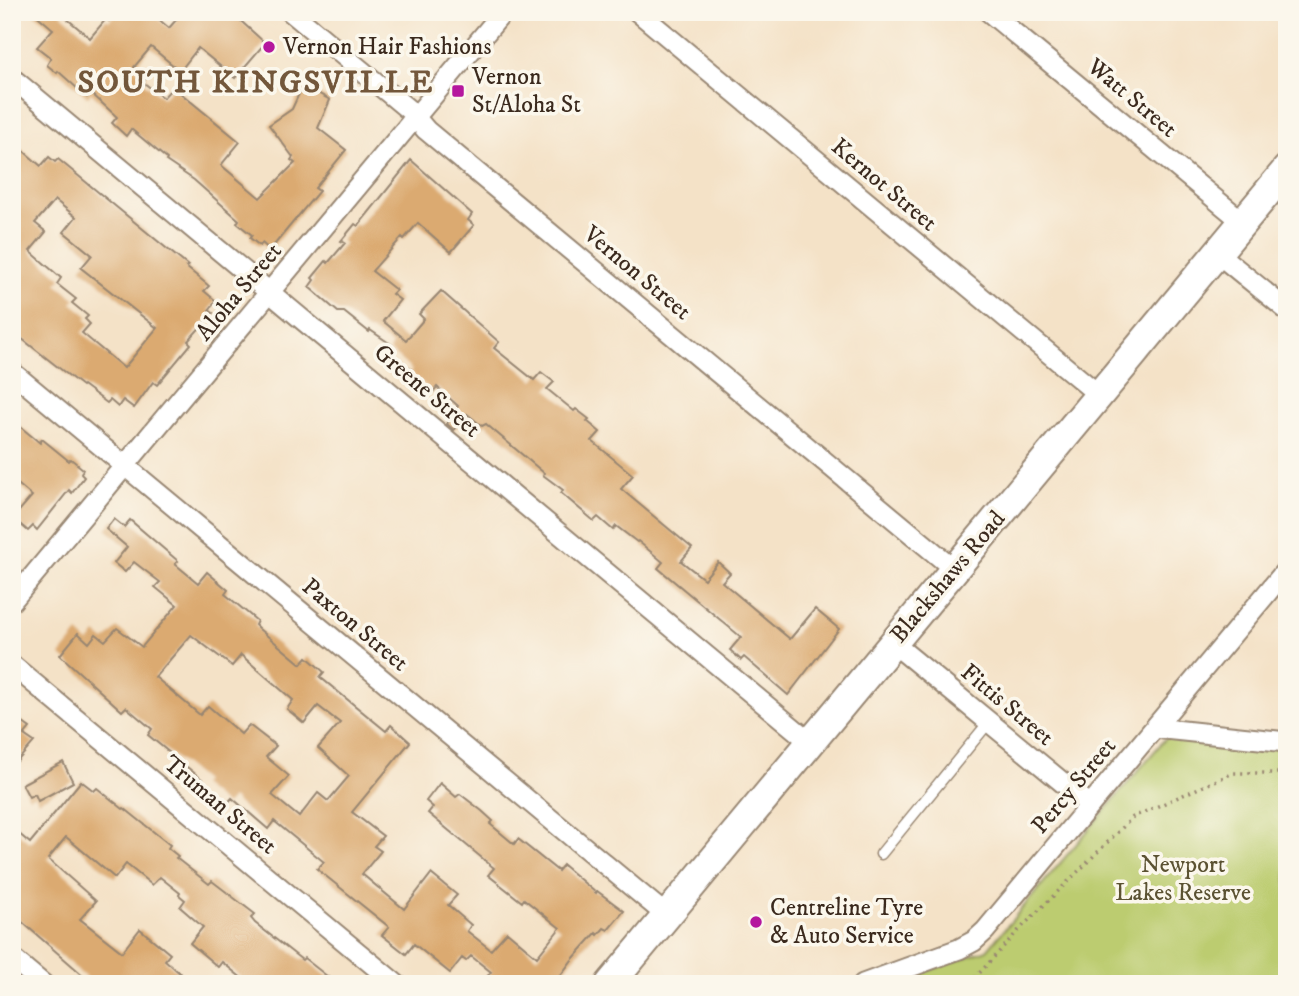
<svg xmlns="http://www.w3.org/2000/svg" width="1299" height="996" font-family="'IM FELL DW Pica',serif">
<rect width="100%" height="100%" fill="#fbf7ec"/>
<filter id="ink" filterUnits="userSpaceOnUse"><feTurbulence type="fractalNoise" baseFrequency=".0143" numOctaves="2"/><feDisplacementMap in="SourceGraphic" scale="14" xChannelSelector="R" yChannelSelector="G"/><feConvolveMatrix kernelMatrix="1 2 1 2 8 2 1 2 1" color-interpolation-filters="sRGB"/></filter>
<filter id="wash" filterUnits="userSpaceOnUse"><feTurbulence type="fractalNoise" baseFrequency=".00686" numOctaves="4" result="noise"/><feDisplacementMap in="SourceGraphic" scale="28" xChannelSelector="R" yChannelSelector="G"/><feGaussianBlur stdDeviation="1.57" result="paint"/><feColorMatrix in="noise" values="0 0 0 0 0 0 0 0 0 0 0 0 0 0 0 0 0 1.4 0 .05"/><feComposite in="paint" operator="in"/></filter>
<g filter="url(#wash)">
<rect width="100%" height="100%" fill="#f4e2c7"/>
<!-- green -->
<path fill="#bccc6f" stroke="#7c7b46" stroke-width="2" d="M1170 733 1287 742V984H891L987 950Z"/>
<g id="blocks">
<!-- building -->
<g fill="#dbaa71" fill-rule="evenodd">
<path d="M33 12H59L90 38 106 19 109 21 116 12H150L169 28 183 12H231L265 43 235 78 198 48 180 71 151 47 134 67 147 77 143 82 163 98 173 87 240 142 221 165 260 198 295 163 291 160 293 157 269 125 292 109 303 85 330 100 318 128 346 150 315 188 319 191 270 250 262 243 260 246 250 238 252 235 237 223 239 220 194 180 166 161 167 159 131 129 126 136 112 123 117 117 91 93 87 97 58 71 57 73 47 65 51 58 37 47 53 29Z"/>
<path d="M12 141 41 166 49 157 55 162 58 159 188 266 186 267 209 286 204 291 216 301 209 310 213 313 188 341 191 344 157 385 153 382 134 408 123 400 118 407 110 400 107 403 83 385 82 386 12 331ZM55 200 76 217 64 232 92 255 81 268 157 328 124 368 82 333 90 324 85 319 88 316 72 303 76 299 57 284 61 278 30 251 46 232 35 223Z"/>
<path d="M411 160 472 214 468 220 474 225 451 252 418 223 404 239 402 237 372 271 396 290 392 294 400 300 383 321 406 340 424 319 419 314 441 291 499 342 494 348 534 380 541 372 554 382 547 389 574 411 576 409 589 419 587 421 600 432 592 441 633 475 621 489 692 548 681 561 704 579 718 562 730 573 722 582 790 639 815 609 839 629 788 695 744 657 741 660 730 650 741 637 658 568 663 562 638 541 637 542 616 526 613 530 598 517 594 521 561 493 563 490 543 475 544 473 486 424 482 426 467 414 454 430 447 424 458 406 437 387 433 392 410 372 412 370 389 350 392 345 370 330 369 332 344 312H338L309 287 314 280 312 278 326 261 328 263 345 243 341 241 355 224 358 226Z"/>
<path d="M12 420 40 443 42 439 69 461 71 459 83 469 81 474 84 477 72 493 69 490 37 530 33 526 28 531 13 518 32 496 12 479Z"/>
<path d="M114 519 124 527 130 520 178 561 175 564 198 583 207 572 228 590 225 594 257 621 255 625 259 629 301 664 307 657 324 672 320 677 386 731 391 725 410 742 352 812 383 836 374 846 381 851 362 874 404 909 431 874 457 895 448 905 471 925 467 931 491 950 507 932 537 957 560 928 524 899 522 902 488 875 494 868 428 813 433 807 426 801 440 783 456 797 460 794 482 811 493 821 490 824 514 844 518 839 558 871 563 865 596 893 597 891 624 911 608 930 604 928 598 935 596 933 572 960 560 976 569 984H481L491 972 471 956 466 961 462 958 450 973 414 944 406 954 382 935 389 927 317 869 324 862 274 821 268 829 232 798 226 805 201 785 204 781 148 735 152 729 126 707 122 711 60 655 78 633 89 643 96 634 105 641 117 628 142 647 177 605 155 587 160 582 134 562 125 572 114 563 127 547 106 529ZM191 635 232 666 241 655 293 700 287 709 304 723 318 706 340 723 318 748 349 776 328 801 318 793 299 817 272 795 289 776 266 757 276 746 249 725 241 734 208 706 200 715 155 677Z"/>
<path d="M12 715 30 728 24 735 34 742 12 767Z"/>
<path d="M63 762 73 782 38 801 35 794 29 797 22 784Z"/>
<path d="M81 781 94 791 97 788 123 809 124 808 170 845 168 848 178 856 176 858 209 884 212 881 255 914 251 918 255 923 302 960 304 958 337 984H249L222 962 218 967 190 943 203 927 180 907 185 900 179 895 180 893 160 877 152 885 126 864 115 878 66 837 48 859 96 901 80 919 122 952 140 929 170 954 165 960 192 984H93L12 913V828L30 843Z"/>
</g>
</g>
</g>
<g filter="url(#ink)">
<use href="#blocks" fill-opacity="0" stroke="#988672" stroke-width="2"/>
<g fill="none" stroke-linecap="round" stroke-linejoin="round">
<!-- lane casing -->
<g stroke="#988672" stroke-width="13">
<path id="lane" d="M881 854 989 722"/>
</g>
<!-- street casing -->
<g stroke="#988672" stroke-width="23">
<g id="street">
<path d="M291 12 409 110 426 130 954 569"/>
<path d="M638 12 1099 395"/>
<path d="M989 12 1243 222"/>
<path d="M12 78 810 742"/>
<path d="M1217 253 1287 310"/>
<path d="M12 372 666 915"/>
<path d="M12 601 503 12"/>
<path d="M893 643 1090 805"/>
<path d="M12 665 396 984"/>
<path d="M1155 728 1287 742"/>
<path d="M12 958 43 984"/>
<path d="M863 984 959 949 974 941 985 931 1287 569"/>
</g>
</g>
<!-- secondary casing -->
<g stroke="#988672" stroke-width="32">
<path id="secondary" d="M610 984 1287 169"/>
</g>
<!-- path -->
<g stroke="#988672" stroke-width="3.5" stroke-dasharray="2 5" stroke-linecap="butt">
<path d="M955 984 973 980"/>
<path d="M972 984 973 980 1017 932 1133 817 1233 773H1287"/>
</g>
<!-- lane -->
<use href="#lane" stroke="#fff" stroke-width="10"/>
<!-- street -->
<use href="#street" stroke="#fff" stroke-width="19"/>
<!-- secondary -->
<use href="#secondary" stroke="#fff" stroke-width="28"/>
</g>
</g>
<!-- markers -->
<g fill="#b5179e" stroke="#fbf7ec" stroke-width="2.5">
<circle cx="269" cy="47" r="7"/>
<rect x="451" y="84" width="14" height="14" rx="3.5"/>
<circle cx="756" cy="922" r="7"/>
</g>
<g text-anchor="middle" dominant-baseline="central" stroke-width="7" stroke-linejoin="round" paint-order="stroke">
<!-- poi labels -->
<g font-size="24" fill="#3b2a1e" stroke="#fbf7ec" text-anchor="start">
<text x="283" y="47">Vernon Hair Fashions</text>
<text x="472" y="77">Vernon<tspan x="472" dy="28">St/Aloha St</tspan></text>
<text x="770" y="908">Centreline Tyre<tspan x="770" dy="28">&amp; Auto Service</tspan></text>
</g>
<!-- street labels -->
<g font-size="24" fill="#3b2a1e" stroke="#fbf7ec">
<text transform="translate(1132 98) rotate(40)">Watt Street</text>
<text transform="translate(884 185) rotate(40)">Kernot Street</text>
<text transform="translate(637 273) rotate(40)">Vernon Street</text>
<text transform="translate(239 292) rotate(-50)">Aloha Street</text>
<text transform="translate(427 391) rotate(40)">Greene Street</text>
<text transform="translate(948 577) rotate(-50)">Blackshaws Road</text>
<text transform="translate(355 625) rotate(40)">Paxton Street</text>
<text transform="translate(1007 705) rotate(40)">Fittis Street</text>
<text transform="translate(1074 786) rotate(-50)">Percy Street</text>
<text transform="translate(220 805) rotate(40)">Truman Street</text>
</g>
<!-- park labels -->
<g font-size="24" fill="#5b5232" stroke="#fbf7ec">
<text x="1183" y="865">Newport<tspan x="1183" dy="28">Lakes Reserve</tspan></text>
</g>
<!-- district labels -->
<g font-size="32" font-weight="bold" letter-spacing="2" fill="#73573b" stroke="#fbf7ec">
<text x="256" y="83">SOUTH KINGSVILLE</text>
</g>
</g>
<!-- margin -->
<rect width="1299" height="996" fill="none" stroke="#fbf7ec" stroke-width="42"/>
</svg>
